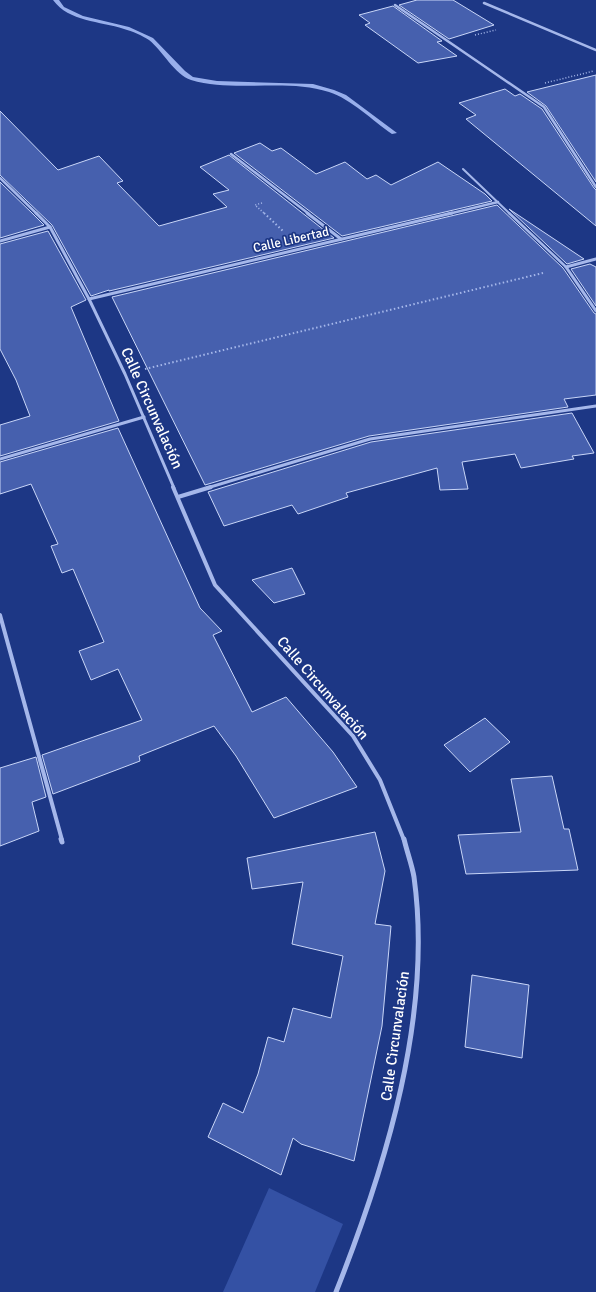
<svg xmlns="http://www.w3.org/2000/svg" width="596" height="1292" font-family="Signika,sans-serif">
<rect width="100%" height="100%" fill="#1d3785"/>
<!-- green -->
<path fill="#3451a4" d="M269 1188 343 1224 315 1292H223Z"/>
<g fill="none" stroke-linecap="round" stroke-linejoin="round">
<!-- stream -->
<path fill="#98afec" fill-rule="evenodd" d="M53 0H59L64 7 83 16 129 27 153 38 185 71 193 77 217 81 313 84 334 90 346 95 397 133 392 134C373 121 351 99 329 92 286 78 235 93 191 80 175 75 162 50 149 40 143 36 132 31 124 29 100 21 69 22 53 0Z"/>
</g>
<!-- building -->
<g fill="#4660ae" stroke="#c9d6f8">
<path d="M417 0H453L494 25 449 39 399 5Z"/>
<path d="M393 6 442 41 437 42 457 56 418 63 365 25 370 23 359 15Z"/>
<path d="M596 75V182L546 106 527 92Z"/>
<path d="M505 89 515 96 520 94 542 109 594 188 596 190V226L466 119 476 115 459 103Z"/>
<path d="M0 111 58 170 99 156 123 181 117 183 159 226 227 207 213 194 229 190 200 167 229 155 334 238 109 291V290L91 296 52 225 0 175Z"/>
<path d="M260 143 272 151 281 148 316 174 345 162 367 179 376 175 391 185 438 162 485 194 492 201 342 236 234 153Z"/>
<path d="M0 182 33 214 44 225 0 238Z"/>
<path d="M497 205 563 268 594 313 596 314V395L564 399 568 407 369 436 205 485 112 297Z"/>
<path d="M509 209 584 259 567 264Z"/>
<path d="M48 231 86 300 71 307 119 421 0 456V425L30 416 16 380 0 349V244Z"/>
<path d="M590 264 596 267V306L571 269Z"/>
<path d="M572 413 594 453 572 456 574 459 521 468 515 454 462 462 468 489 440 490 437 468 346 493 348 497 298 514 292 505 224 526 208 492 371 442Z"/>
<path d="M118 428 200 608 222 631 213 635 252 712 286 697 333 752 357 787 274 818 236 756 214 726 139 756 140 761 53 794 42 755 142 720 118 669 91 680 79 651 104 642 73 569 62 573 51 546 58 544 31 484 0 494V462Z"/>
<path d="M292 568 305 594 274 603 252 580Z"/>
<path d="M485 718 510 742 470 772 444 745Z"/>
<path d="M36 757 46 797 32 802 39 831 0 846V768Z"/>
<path d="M552 776 564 829H569L578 870 466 874 458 835 521 832 511 779Z"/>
<path d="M375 832 385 871 375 924 391 926 382 1026 354 1161 301 1144 293 1138 281 1175 208 1137 223 1103 243 1113 258 1074 268 1037 284 1042 293 1008 331 1018 343 956 292 944 303 882 252 889 247 858Z"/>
<path d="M472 975 529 985 522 1058 465 1047Z"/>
</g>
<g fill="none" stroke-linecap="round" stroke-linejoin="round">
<!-- path-far1 -->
<g stroke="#a5b7ea" stroke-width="1.5" stroke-dasharray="1 2" stroke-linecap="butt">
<path d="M475 35 496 30"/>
<path d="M545 83 594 71"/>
<path d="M262 203 255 205 265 214"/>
</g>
<!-- path -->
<g stroke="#a5b7ea" stroke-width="2" stroke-dasharray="1.5 2.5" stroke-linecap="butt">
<path d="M264 213 284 232"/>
<path d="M145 369 543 273"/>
</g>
<!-- service-far1 -->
<path stroke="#a5b7ea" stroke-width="2" d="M463 169 510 214"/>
<!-- service -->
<path stroke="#a5b7ea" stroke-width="2.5" d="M509 213 566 267"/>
<!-- minor-far3 -->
<g stroke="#a5b7ea" stroke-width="2.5">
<path d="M484 3 596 50"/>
<path d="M395 5 544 107 596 187"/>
<path d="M231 154 309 214"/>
<path d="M0 178 37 214"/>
<path d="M448 214 498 202"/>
</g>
<!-- minor-far2 -->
<g stroke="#a5b7ea" stroke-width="3">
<path d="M36 213 50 227 89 299 125 374 174 488"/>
<path d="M307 213 341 239"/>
<path d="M0 241 50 227"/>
<path d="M596 259 566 267 596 311"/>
<path d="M89 299 452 213"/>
<path d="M0 459 144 417"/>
<path d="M207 488 370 439 596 406"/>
</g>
<!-- minor-far1 -->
<g stroke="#a5b7ea" stroke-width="4">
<path d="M173 487 215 585 353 736 380 780 404 840"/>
<path d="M178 497 211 487"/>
<path d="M0 615 62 840"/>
</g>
<!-- minor -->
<g stroke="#a5b7ea" stroke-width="5">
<path d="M61 839 62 842"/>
<path d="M336 1292C386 1166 433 1014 414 877 412 865 407 852 404 839"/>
</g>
</g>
<g text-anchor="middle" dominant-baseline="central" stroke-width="3.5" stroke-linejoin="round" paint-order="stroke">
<!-- far-street labels -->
<g font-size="13" fill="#fff" stroke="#1d3785">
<text transform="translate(291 240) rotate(-13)">Calle Libertad</text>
</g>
<!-- street labels -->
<g font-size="15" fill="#fff" stroke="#1d3785">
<text transform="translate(152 408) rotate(66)">Calle Circunvalación</text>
<text transform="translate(323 688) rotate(49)">Calle Circunvalación</text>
<text transform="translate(395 1036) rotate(-82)">Calle Circunvalación</text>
</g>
</g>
</svg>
